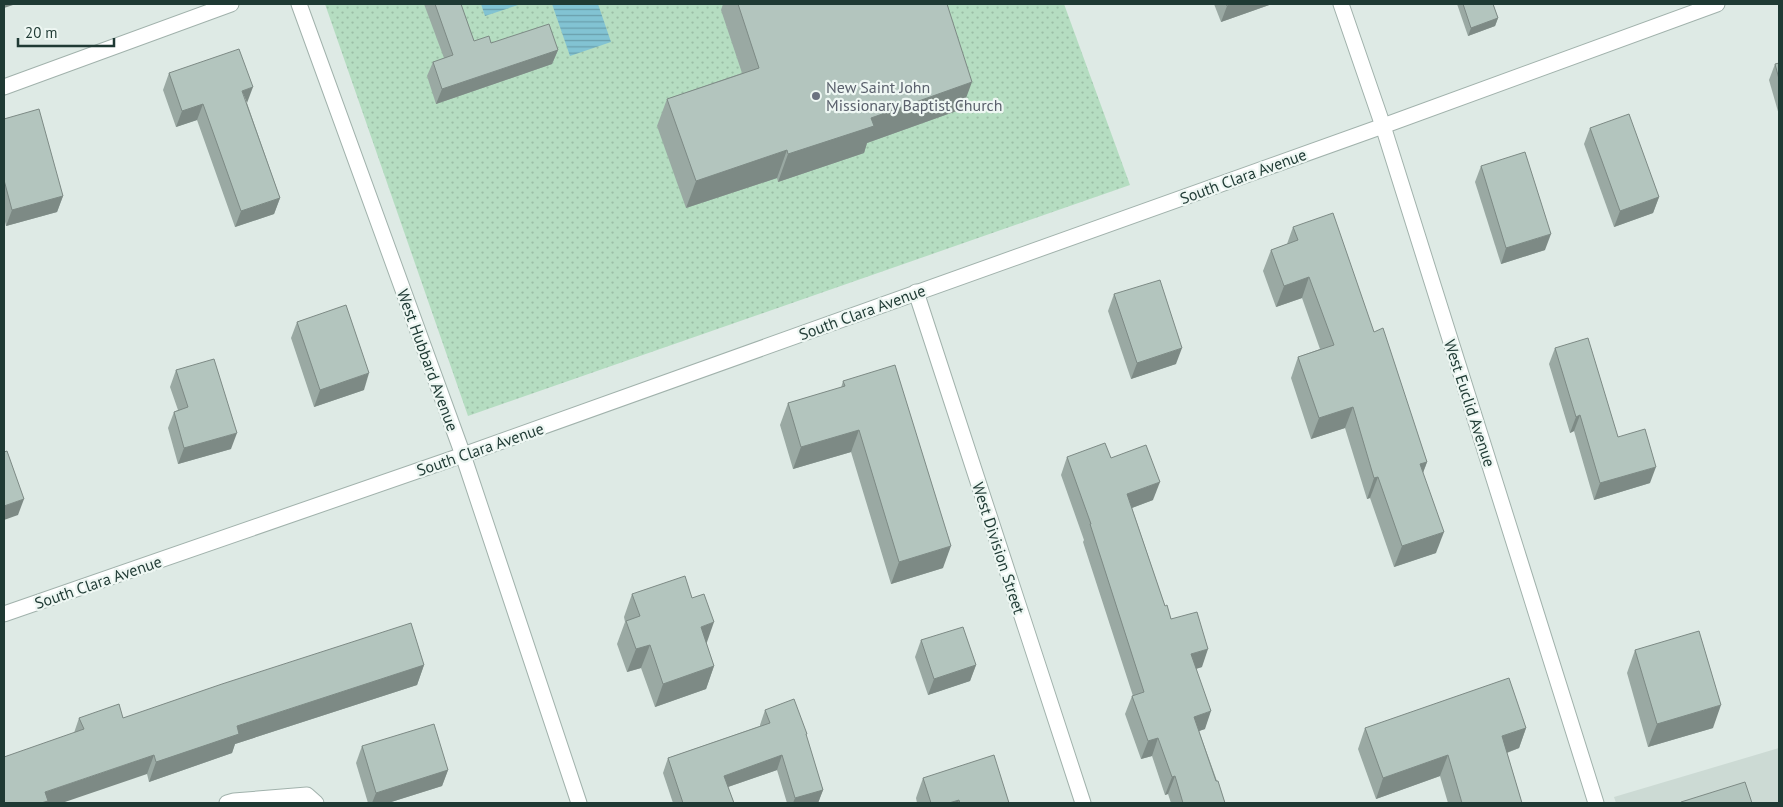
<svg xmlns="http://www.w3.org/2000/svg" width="1783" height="807" font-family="'PT Sans',sans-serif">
<defs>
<pattern id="park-dots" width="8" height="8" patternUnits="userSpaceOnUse" patternTransform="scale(1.25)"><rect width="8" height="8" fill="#b5ddc1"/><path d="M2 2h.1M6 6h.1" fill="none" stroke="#9bbea6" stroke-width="1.8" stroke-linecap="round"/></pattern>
<pattern id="water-rules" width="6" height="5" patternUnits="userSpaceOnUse" patternTransform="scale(1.25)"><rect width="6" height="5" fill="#82c3d3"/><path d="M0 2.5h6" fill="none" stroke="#6a9fac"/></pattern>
</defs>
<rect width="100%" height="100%" fill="#deeae5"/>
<!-- built -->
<path fill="#ccdad4" d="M1779 748V803H1616L1614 797Z"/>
<!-- park -->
<path fill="url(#park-dots)" d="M325 4H1064L1130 185 468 416Z"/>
<!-- water -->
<g fill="url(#water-rules)">
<path d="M481 4H521L485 16Z"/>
<path d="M552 4H598L611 42 570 56Z"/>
</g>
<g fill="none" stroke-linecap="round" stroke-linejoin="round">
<!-- minor casing -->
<g stroke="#a1b2ac" stroke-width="17">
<g id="minor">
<path d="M299 4 463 455 579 803"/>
<path d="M4 87 231 4"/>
<path d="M916 292 1083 803"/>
<path d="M227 803 234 801 307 795 316 803"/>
</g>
</g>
<!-- tertiary casing -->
<g stroke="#a1b2ac" stroke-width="17">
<g id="tertiary">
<path d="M1341 4 1383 126 1596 803"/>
<path d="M4 614 463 455 1383 126 1717 4"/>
</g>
</g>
<!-- minor -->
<use href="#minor" stroke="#fff" stroke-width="15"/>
<!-- tertiary -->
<use href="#tertiary" stroke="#fff" stroke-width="15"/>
</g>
<!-- wall -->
<g fill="#9aa9a3">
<path d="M424 4H461L474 41 558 50 552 64 436 104 427 76 433 62 444 58Z"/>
<path d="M723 4H947L962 109 867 143 864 153 778 182 777 178 686 208 657 126 667 99 742 73 721 10Z"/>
<path d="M1214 4H1272L1221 22Z"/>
<path d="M1457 4H1493L1498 18 1495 26 1468 36Z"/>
<path d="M1779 63V115L1769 80 1775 64Z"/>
<path d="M169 73 247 103 280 198 274 214 235 227 197 120 176 127 163 90Z"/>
<path d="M4 119 63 196 57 212 6 226 4 217Z"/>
<path d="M1590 128 1659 197 1653 213 1614 227 1584 144Z"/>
<path d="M1481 166 1545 250 1501 264 1475 182Z"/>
<path d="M1293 227 1374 332 1427 462 1423 473 1436 553 1394 567 1370 498 1367 499 1345 428 1311 439 1291 378 1298 357 1320 349 1302 298 1276 307 1263 271 1271 250 1287 244Z"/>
<path d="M1114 294 1176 364 1131 379 1108 311Z"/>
<path d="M297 322 364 390 314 407 291 338Z"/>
<path d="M1555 348 1618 437 1650 483 1594 500 1574 431 1570 433 1549 364Z"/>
<path d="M176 370 231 449 178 464 168 428 174 412 178 410 170 387Z"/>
<path d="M843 381 943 568 891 584 851 452 793 469 780 425 788 403 841 388Z"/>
<path d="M1067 457 1111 458 1153 500 1132 508 1165 606 1171 619 1202 667 1196 669 1205 729 1199 731 1225 803H1171L1168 794 1165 795 1152 756 1141 759 1125 714 1132 696H1133L1083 542 1084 540 1061 475Z"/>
<path d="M632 594 706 643 714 666 706 689 655 707 641 668 627 672 617 644 625 622 624 617Z"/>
<path d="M921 640 976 665 970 681 928 695 915 657Z"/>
<path d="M1635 650 1713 728 1648 747 1627 673Z"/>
<path d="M424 665 417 685 235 744 232 753 149 782 147 774 74 733 79 718H123Z"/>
<path d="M765 710 806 737 823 790 818 803H787L777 770 728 787 734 803H673L663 773 668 758 760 726V725Z"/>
<path d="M1365 728H1526L1519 748 1507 753 1522 803H1448L1440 776 1376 799 1358 749Z"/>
<path d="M362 746 448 770 442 786 388 803H368L356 763Z"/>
<path d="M923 778 1009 803H917L916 798Z"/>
</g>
<!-- shaded-wall -->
<g fill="#7d8a85">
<path d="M4 4H16L4 8Z"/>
<path d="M1234 4H1272L1221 22 1227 6Z"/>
<path d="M1498 18 1495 26 1468 36 1471 28Z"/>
<path d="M558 50 552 64 436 104 442 89Z"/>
<path d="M972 82 962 109 867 143 864 153 778 182 788 154 871 118Z"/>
<path d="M253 87 247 103 242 91Z"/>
<path d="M203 104 197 120 176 127 182 111Z"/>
<path d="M787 150 777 178 686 208 696 181Z"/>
<path d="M63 196 57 212 6 226 12 210Z"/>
<path d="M1659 197 1653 213 1614 227 1620 211Z"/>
<path d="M280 198 274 214 235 227 241 211Z"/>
<path d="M1551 234 1545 250 1501 264 1506 248Z"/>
<path d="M1309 277 1302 298 1276 307 1284 286Z"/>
<path d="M1182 348 1176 364 1131 379 1137 363Z"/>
<path d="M369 373 364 390 314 407 320 390Z"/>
<path d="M1353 407 1345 428 1311 439 1319 418Z"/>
<path d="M1580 415 1574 431 1570 433 1576 417Z"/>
<path d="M859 430 851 452 793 469 801 447Z"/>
<path d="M237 433 231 449 178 464 184 448Z"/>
<path d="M1427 462 1419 483 1420 464Z"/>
<path d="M1656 467 1650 483 1594 500 1600 483Z"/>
<path d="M1378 477 1370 498 1367 499 1374 478Z"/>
<path d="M1160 482 1153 500 1121 512 1127 494Z"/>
<path d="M24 499 18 515 4 520V506Z"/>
<path d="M1444 532 1436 553 1394 567 1402 546Z"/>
<path d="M951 546 943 568 891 584 899 562Z"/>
<path d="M714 622 706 645 701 627Z"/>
<path d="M650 645 641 668 627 672 636 649Z"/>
<path d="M1208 649 1202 667 1185 672 1191 654Z"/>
<path d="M424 665 417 685 235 744 232 753 149 782 156 762 237 726Z"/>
<path d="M976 665 970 681 928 695 934 679Z"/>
<path d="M714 666 706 689 655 707 663 684Z"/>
<path d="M1721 705 1713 728 1648 747 1657 724Z"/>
<path d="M1211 711 1205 729 1187 735 1194 717Z"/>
<path d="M1526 728 1519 748 1495 757 1502 736Z"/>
<path d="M1158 738 1152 756 1141 759 1148 741Z"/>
<path d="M154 755 147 774 62 803H41L45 792Z"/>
<path d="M782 755 777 770 719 790 724 776Z"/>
<path d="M1448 755 1440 776 1376 799 1383 778Z"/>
<path d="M448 770 442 786 388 803H372L376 793Z"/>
<path d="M1175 776 1168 794 1165 795 1172 777Z"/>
<path d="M823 790 818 803H793L795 798Z"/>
<path d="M959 800 958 803H949Z"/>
</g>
<!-- building -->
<g fill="#b3c5be" stroke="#7d8a85">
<path d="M435 4H461L474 41 489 36 491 43 549 24 558 50 442 89 433 62 453 55Z"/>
<path d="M738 4H947L972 82 871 118 874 126 788 154 787 150 696 181 667 99 759 68Z"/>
<path d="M1226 4H1234L1227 6Z"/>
<path d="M1463 4H1493L1498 18 1471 28Z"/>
<path d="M239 49 253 87 242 91 280 198 241 211 203 104 182 111 169 73Z"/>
<path d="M1779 63V79L1775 64Z"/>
<path d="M39 109 63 196 12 210 4 180V119Z"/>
<path d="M1629 114 1659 197 1620 211 1590 128Z"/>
<path d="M1525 152 1551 234 1506 248 1481 166Z"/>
<path d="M1333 213 1374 332 1383 328 1427 462 1420 464 1444 532 1402 546 1378 477 1374 478 1353 407 1319 418 1298 357 1334 345 1309 277 1284 286 1271 250 1298 240 1293 227Z"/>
<path d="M1160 280 1182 348 1137 363 1114 294Z"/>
<path d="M346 305 369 373 320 390 297 322Z"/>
<path d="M1588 338 1618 437 1645 429 1656 467 1600 483 1580 415 1576 417 1555 348Z"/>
<path d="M214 359 237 433 184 448 174 412 188 407 176 370Z"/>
<path d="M895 365 951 546 899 562 859 430 801 447 788 403 845 386 843 381Z"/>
<path d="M1105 443 1111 458 1146 445 1160 482 1127 494 1165 606 1167 605 1171 619 1197 612 1208 649 1191 654 1211 711 1194 717 1216 781H1218L1225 803H1183L1175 776 1172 777 1158 738 1148 741 1132 696 1144 692 1090 524H1091L1067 457Z"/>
<path d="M7 451 24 499 4 506V452Z"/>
<path d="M685 576 692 598 704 594 714 622 701 627 714 666 663 684 650 645 636 649 626 621 640 616 632 594Z"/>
<path d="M411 623 424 665 237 726 239 734 156 762 154 755 45 792 48 801 41 803H4V757L84 729 79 718 119 704 123 718 222 684Z"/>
<path d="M963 627 976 665 934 679 921 640Z"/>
<path d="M1699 631 1721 705 1657 724 1635 650Z"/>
<path d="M1509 678 1526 728 1502 736 1522 803H1462L1448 755 1383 778 1365 728Z"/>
<path d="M794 699 807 734H806L823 790 795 798 782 755 724 776 734 803H683L668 758 770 723 765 710Z"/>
<path d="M434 724 448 770 376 793 362 746Z"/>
<path d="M994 755 1009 803H960L959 800 949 803H931L923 778Z"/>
<path d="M1745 782 1752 803H1682L1681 802Z"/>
</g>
<!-- markers -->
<circle fill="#6b7280" stroke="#eef7f3" stroke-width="2" cx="816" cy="96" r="5"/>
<g text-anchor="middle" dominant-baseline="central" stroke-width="4.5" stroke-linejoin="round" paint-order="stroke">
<!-- worship labels -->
<g font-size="16" fill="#5b616d" stroke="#eef7f3" text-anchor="start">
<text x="826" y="87">New Saint John<tspan x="826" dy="18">Missionary Baptist Church</tspan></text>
</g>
<!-- street labels -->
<g font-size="16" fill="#1f3a34" stroke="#eef7f3">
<text transform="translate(1243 176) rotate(-20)">South Clara Avenue</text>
<text transform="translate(862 312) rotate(-20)">South Clara Avenue</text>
<text transform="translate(428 360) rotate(70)">West Hubbard Avenue</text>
<text transform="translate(1470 403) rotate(72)">West Euclid Avenue</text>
<text transform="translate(480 449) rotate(-19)">South Clara Avenue</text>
<text transform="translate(999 548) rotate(72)">West Division Street</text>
<text transform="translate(98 582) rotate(-19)">South Clara Avenue</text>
</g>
</g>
<!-- border -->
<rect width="1783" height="807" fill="none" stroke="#1f3a34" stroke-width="10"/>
<!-- scale -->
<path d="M18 38v8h96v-8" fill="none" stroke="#1f3a34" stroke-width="2.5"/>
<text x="25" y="38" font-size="15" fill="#1f3a34" stroke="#eef7f3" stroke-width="4" paint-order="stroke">20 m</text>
</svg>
